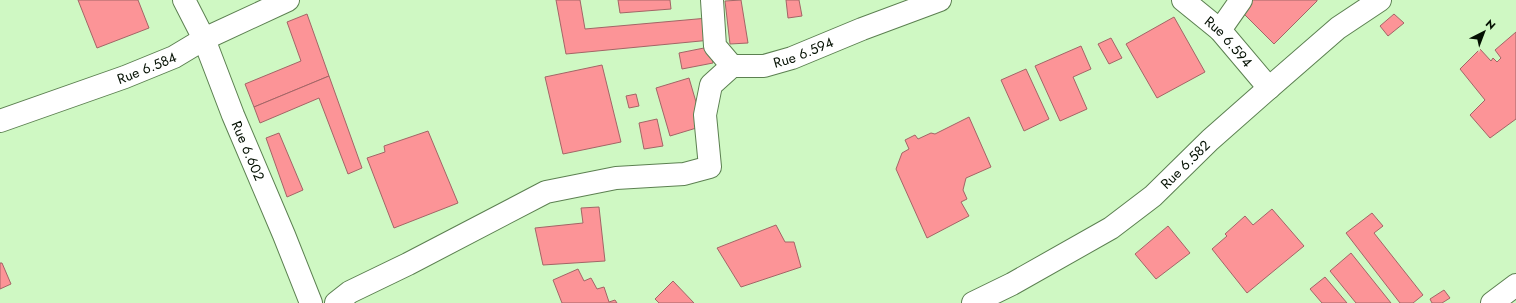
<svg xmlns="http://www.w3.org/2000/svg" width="1516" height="303" font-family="Jost,sans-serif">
<rect width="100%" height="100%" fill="#cff8c3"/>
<!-- building -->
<g fill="#fc9497" stroke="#a36566">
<path d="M78 0H138L149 28 97 48Z"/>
<path d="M556 0H580L585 29 708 18 711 40 566 54Z"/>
<path d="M618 0H670L671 9 620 13Z"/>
<path d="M741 0 748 43 730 44 725 1Z"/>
<path d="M786 0H799L802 16 788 18Z"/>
<path d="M1252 0H1317V1L1274 44 1241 11Z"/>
<path d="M307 14 329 76 254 107 245 84 301 61 287 22Z"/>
<path d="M1394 14 1404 23 1388 36 1380 26Z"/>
<path d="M1174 17 1205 72 1157 98 1126 44Z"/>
<path d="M1516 32V119L1490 138 1470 115 1485 100 1460 69 1480 49 1491 61 1493 58 1497 62 1501 58 1495 50Z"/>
<path d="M1111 38 1122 58 1109 64 1098 44Z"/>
<path d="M1081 46 1091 69 1073 77 1087 109 1060 121 1035 66Z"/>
<path d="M709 47 713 63 682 69 679 53Z"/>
<path d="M602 65 621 142 563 154 545 77Z"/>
<path d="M1026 69 1049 119 1024 131 1001 80Z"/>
<path d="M329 76 362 168 348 174 319 98 260 123 254 107Z"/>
<path d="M689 78 703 126 670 136 656 88Z"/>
<path d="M636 94 639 106 629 108 626 96Z"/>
<path d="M969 117 991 167 966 178 963 190 967 199 961 202 969 216 927 238 896 169 902 153 909 149 905 140 915 135 918 139 931 133 935 134Z"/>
<path d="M657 119 663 146 644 149 639 123Z"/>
<path d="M428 131 458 203 394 228 367 158 385 152 384 146Z"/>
<path d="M279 133 303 190 287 197 266 138Z"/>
<path d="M599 207 605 261 543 265 535 228 583 223 581 208Z"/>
<path d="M1272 209 1304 246 1247 293 1212 249 1227 236 1225 234 1245 216 1253 225Z"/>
<path d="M1372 213 1383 226 1374 233 1423 295 1413 303H1400L1346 233Z"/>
<path d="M776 225 785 242H794L801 267 741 287 717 248Z"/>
<path d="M1168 226 1190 253 1156 279 1135 254Z"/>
<path d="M1351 253 1391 303H1356L1330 271Z"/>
<path d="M0 263H2L11 284 0 289Z"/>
<path d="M578 269 584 281 591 278 597 289 604 287 609 302 615 300 617 303H562L553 280Z"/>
<path d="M1325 277 1347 303H1322L1310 289Z"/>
<path d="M673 281 694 303H659L655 299Z"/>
<path d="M1444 290 1450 298 1442 303H1432L1430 299Z"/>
</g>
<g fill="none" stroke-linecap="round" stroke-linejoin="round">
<!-- minor casing -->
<g stroke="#5c8051" stroke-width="24">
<g id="minor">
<path id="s1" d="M184 0 204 39 233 115 284 235 311 303"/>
<path id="s2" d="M712 0 715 46 732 66H764L792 58 862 29 940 0"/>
<path id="s3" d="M1183 0 1220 30 1269 88"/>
<path d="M1220 30 1241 0"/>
<path id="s4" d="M0 121 125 77 174 57 204 39 288 0"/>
<path d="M336 303 350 292 408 264 546 192 616 178 684 174 710 167 705 115 711 85 732 66"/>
<path id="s5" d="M973 303 1012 284 1111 228 1153 196 1210 140 1269 88 1338 28 1380 0"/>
<path d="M1492 303 1516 285"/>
</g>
</g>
<!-- minor -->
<use href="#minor" stroke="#fff" stroke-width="22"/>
</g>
<g text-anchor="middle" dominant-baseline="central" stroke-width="4" stroke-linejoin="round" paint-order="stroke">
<!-- street labels -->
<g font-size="14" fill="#041002" stroke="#cff8c3">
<text stroke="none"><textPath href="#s3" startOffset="62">Rue 6.594</textPath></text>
<text stroke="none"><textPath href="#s2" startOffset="146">Rue 6.594</textPath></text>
<text stroke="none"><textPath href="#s4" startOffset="156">Rue 6.584</textPath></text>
<text stroke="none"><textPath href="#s1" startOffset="164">Rue 6.602</textPath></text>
<text stroke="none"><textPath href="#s5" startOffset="255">Rue 6.582</textPath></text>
</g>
</g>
<!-- north arrow -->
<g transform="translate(1484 32) rotate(42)" stroke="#cff8c3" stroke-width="3" paint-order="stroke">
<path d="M0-3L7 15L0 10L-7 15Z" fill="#041002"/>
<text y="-6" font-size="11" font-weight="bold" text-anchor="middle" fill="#041002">N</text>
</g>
</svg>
